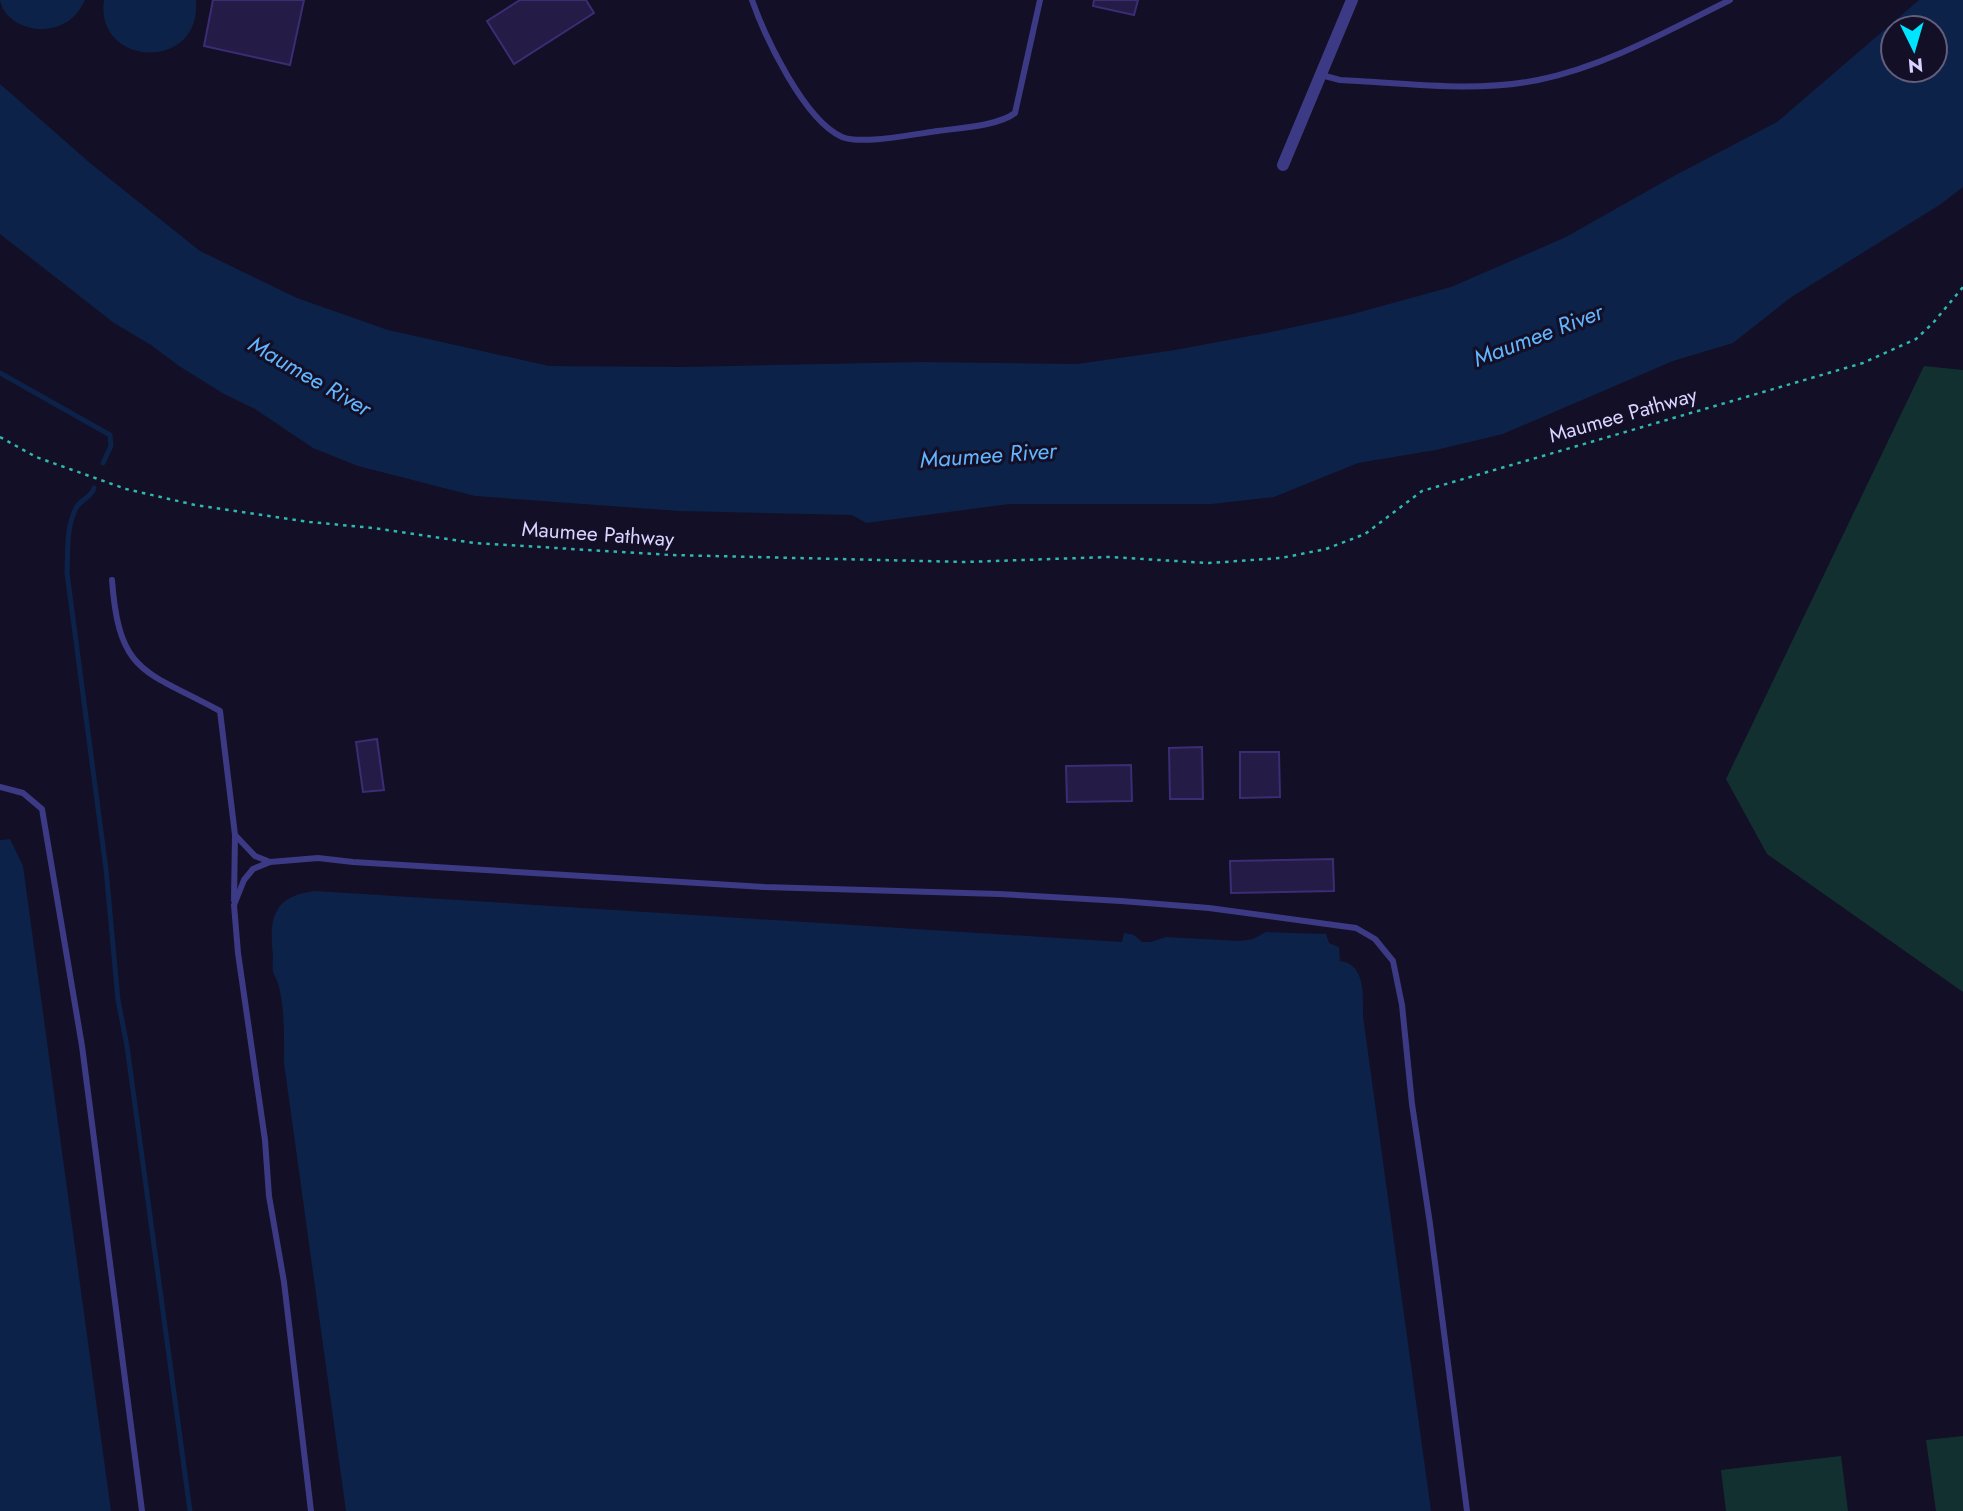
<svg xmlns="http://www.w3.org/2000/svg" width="1963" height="1511" font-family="Jost,sans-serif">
<rect width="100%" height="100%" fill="#130f26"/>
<!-- green -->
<g fill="#12302f">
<path d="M1924 366 1963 370V992L1767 854 1726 779Z"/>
<path d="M1963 1436V1511H1936L1926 1440Z"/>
<path d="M1841 1456 1848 1511H1726L1721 1470Z"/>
</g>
<!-- water -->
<g fill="#0c2248" fill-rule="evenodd">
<path d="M0 0H85C80 10 74 19 63 24 41 36 5 26 0 0Z"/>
<path d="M104 0H196C202 73 94 67 104 0Z"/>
<path d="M1919 0H1963V187L1941 204 1790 298 1733 343 1673 361 1503 434 1436 450 1358 463 1274 497 1212 504H1009L866 523 852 515 679 511 475 496 358 466 313 448 255 409 224 394 179 366 151 345 114 323 0 234V84L90 163 200 251 297 298 388 330 549 366 685 367 921 362 1077 364 1175 350 1266 333 1349 315 1451 287 1566 237 1672 177 1777 122ZM1893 28H1935V70H1893Z"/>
<path d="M10 839 23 866 111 1511H0V840Z"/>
<path d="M315 891 1122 942 1124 933 1134 935 1142 942H1151L1166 937 1239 941 1253 939 1266 932 1326 934 1329 943 1339 947 1340 961C1366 964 1363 997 1363 1016L1431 1511H346L284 1063C284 1038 285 1012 279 987 278 982 275 977 273 972 272 967 273 961 273 956 269 919 272 896 315 891Z"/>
</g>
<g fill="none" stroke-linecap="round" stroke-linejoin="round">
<!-- stream -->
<g stroke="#0c2248" stroke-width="5">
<path d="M0 373 110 435 111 446 103 463"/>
<path d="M94 488C91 498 81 499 76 508 66 528 68 551 67 573L106 869 118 1000 127 1046 190 1511"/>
</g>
</g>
<!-- building -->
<g fill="#241b47" stroke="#3b2d73" stroke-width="2">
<path d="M213 0H304L290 65 204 46Z"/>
<path d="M520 0H586L594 13 514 64 487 21Z"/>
<path d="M1094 0H1138L1134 15 1093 6Z"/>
<path d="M377 739 384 790 363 792 356 742Z"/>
<path d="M1202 747 1203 799H1170L1169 748Z"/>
<path d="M1240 752H1279L1280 797 1240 798Z"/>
<path d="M1131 765 1132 801 1067 802 1066 766Z"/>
<path d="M1333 859 1334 891 1231 893 1230 861Z"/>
</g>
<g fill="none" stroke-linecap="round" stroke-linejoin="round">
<!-- path -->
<path stroke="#2fb8b0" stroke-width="2.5" stroke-dasharray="3.5 5" stroke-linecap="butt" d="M0 437 36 457 126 489 195 505 310 522 373 528 474 543 671 555 965 562 1109 557 1209 563 1281 558 1326 549 1365 534 1422 491 1863 363 1916 339 1933 323 1963 287"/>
<!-- service -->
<g stroke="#3d3a85" stroke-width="6">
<path d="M752 0C765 37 804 120 842 137 861 145 915 134 938 131 959 128 998 126 1015 113L1040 0"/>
<path d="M1321 75 1340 80C1405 83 1473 93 1538 80 1606 66 1669 30 1730 0"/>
<path d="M112 580C119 675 145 670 220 711L235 835 234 900"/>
<path d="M0 787 23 793 42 809 82 1046 142 1511"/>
<path d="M235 835 255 856 270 862"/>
<path d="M311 1511 284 1282 269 1196 265 1140 238 953 234 905 244 880 253 869 270 862 318 858 353 862 764 887 999 894 1121 901 1209 908 1356 928 1375 939 1393 961 1402 1005 1412 1104 1430 1224 1467 1511"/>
</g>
<!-- minor -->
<path stroke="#3d3a85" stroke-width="12" d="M1283 165 1352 0"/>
</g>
<g text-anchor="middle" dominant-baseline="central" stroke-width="6" stroke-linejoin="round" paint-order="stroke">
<!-- street labels -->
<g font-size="21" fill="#d9d4ff" stroke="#130f26">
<text transform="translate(1623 415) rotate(-16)">Maumee Pathway</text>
<text transform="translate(598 534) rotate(4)">Maumee Pathway</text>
</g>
<!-- water labels -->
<g font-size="23" font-style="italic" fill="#62b6ff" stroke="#130f26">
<text transform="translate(1538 335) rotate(-21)">Maumee River</text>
<text transform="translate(310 376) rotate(30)">Maumee River</text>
<text transform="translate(988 455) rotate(-4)">Maumee River</text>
</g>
</g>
<!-- north arrow -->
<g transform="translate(1914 49) rotate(175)"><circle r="33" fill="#130f26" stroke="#625e7d" stroke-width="2"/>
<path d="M0-5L12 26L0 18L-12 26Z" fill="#00e5ff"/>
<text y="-10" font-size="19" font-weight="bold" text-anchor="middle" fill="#d9d4ff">N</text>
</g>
</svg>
